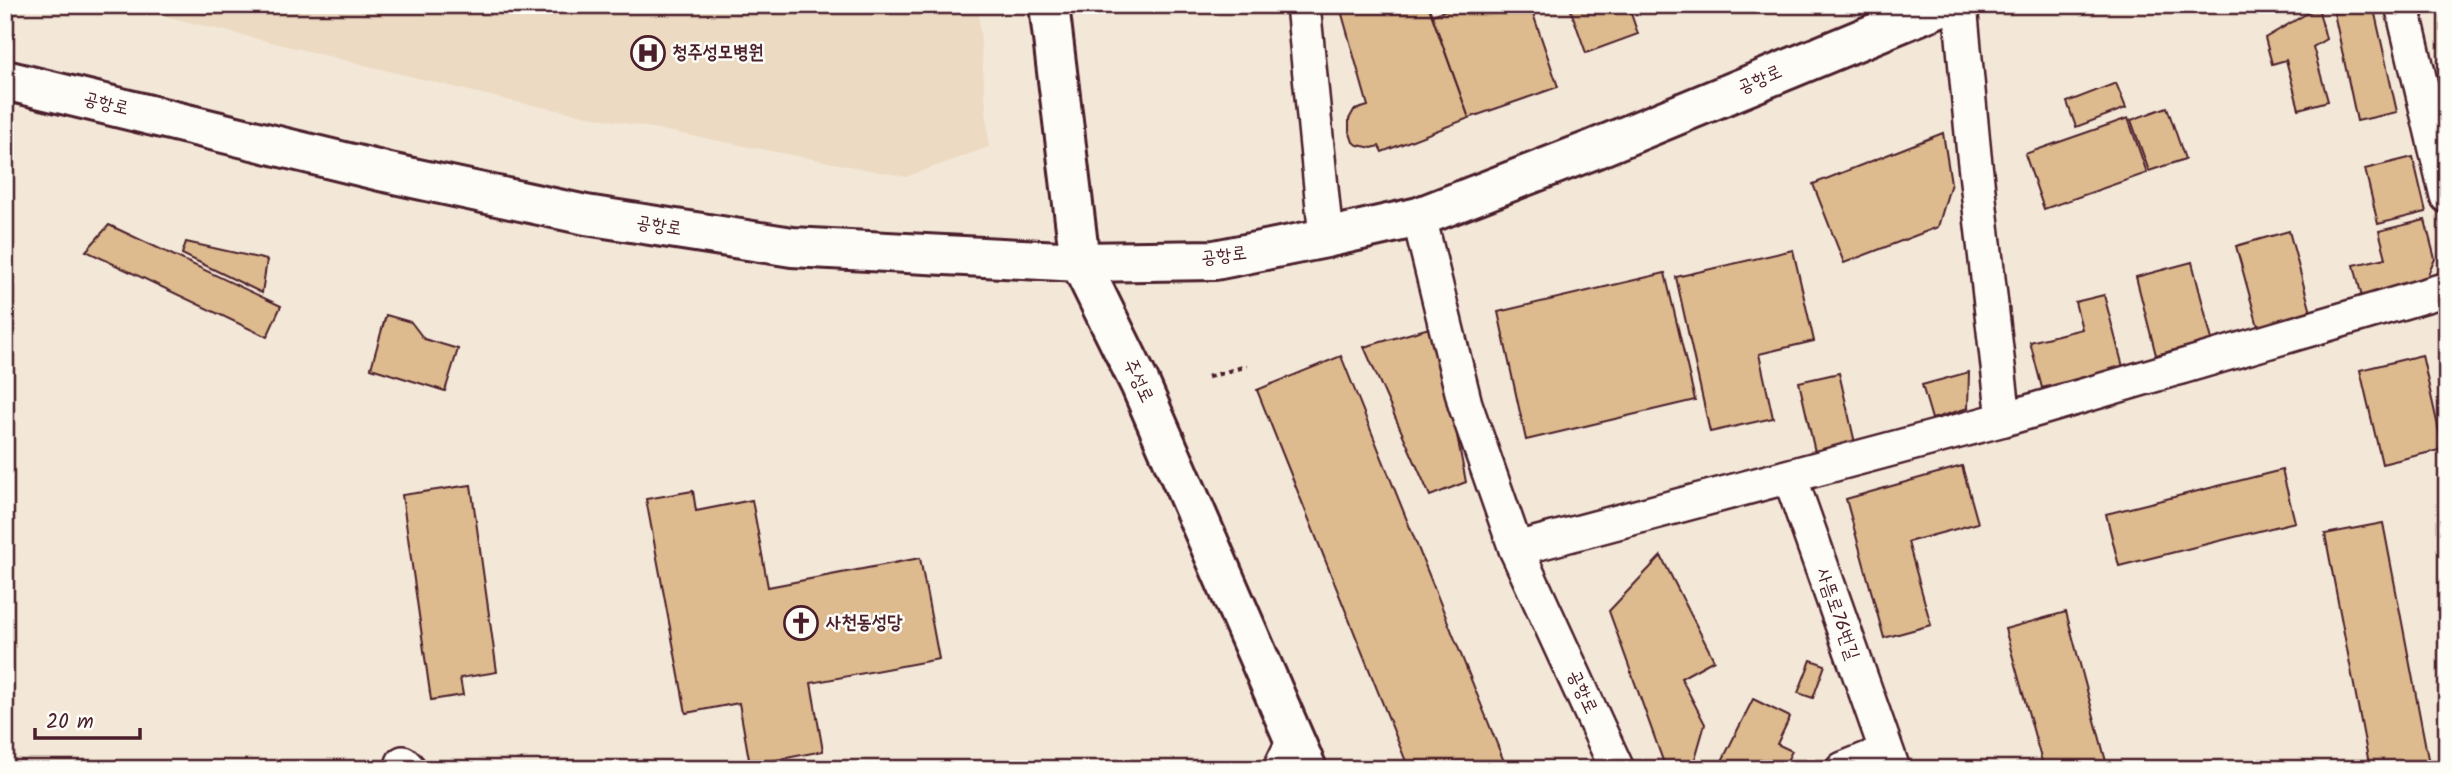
<svg xmlns="http://www.w3.org/2000/svg" width="2452" height="774" font-family="Kalam,'Poor Story',sans-serif">
<rect width="100%" height="100%" fill="#f3e8d8"/>
<filter id="ink" filterUnits="userSpaceOnUse"><feTurbulence type="fractalNoise" baseFrequency=".0143" numOctaves="2"/><feDisplacementMap in="SourceGraphic" scale="14" xChannelSelector="R" yChannelSelector="G"/><feConvolveMatrix kernelMatrix="1 2 1 2 8 2 1 2 1" color-interpolation-filters="sRGB"/></filter>
<g filter="url(#ink)">
<!-- built -->
<path fill="#ecdac2" d="M119 5H978L989 147 906 177 511 101Z"/>
<!-- building -->
<g fill="#ddbb8f" stroke="#4a1f2b" stroke-width="2">
<path d="M1348 5H1428L1469 118 1382 152 1379 146 1372 148 1358 145 1353 142 1349 130V119L1354 110 1368 106 1340 7Z"/>
<path d="M1460 5H1530L1558 87 1469 118 1432 15Z"/>
<path d="M1569 5H1628L1638 34 1586 53Z"/>
<path d="M2373 5 2397 112 2357 121 2334 13Z"/>
<path d="M2318 7 2326 39 2313 47 2328 101 2299 109 2286 60 2272 64 2265 38Z"/>
<path d="M2116 83 2126 108 2076 127 2067 102Z"/>
<path d="M2167 107 2185 159 2149 171 2131 120Z"/>
<path d="M2128 118 2147 173 2044 209 2025 154Z"/>
<path d="M1943 133 1951 183 1938 227 1844 263 1813 184Z"/>
<path d="M2413 157 2426 212 2378 224 2365 169Z"/>
<path d="M2425 220 2435 259 2420 293 2364 306 2354 265 2386 258 2379 231Z"/>
<path d="M109 225 281 306 267 337 86 251Z"/>
<path d="M2289 231 2312 316 2259 330 2236 246Z"/>
<path d="M186 242 267 260 262 293 182 254Z"/>
<path d="M1793 250 1814 341 1759 354 1773 418 1710 432 1676 277Z"/>
<path d="M2192 262 2212 340 2156 355 2136 277Z"/>
<path d="M1665 273 1695 400 1526 440 1498 312Z"/>
<path d="M2104 295 2123 367 2042 388 2030 342 2082 329 2075 302Z"/>
<path d="M386 315 411 322 424 339 458 349 445 391 371 368Z"/>
<path d="M1436 326 1466 482 1430 496 1364 347Z"/>
<path d="M2422 355 2443 449 2382 464 2360 370Z"/>
<path d="M1341 356 1507 769H1409L1257 390Z"/>
<path d="M1969 372 1968 408 1932 419 1922 385Z"/>
<path d="M1839 373 1855 443 1815 452 1799 382Z"/>
<path d="M1962 466 1978 523 1908 542 1931 625 1884 638 1846 499Z"/>
<path d="M2282 470 2295 522 2119 566 2106 514Z"/>
<path d="M471 485 497 672 460 678 463 695 431 700 402 495Z"/>
<path d="M693 491 696 511 752 500 768 587 920 558 939 659 811 683 823 751 750 765 739 703 686 713 646 499Z"/>
<path d="M2383 523 2430 769H2370L2325 534Z"/>
<path d="M1661 556 1714 660 1681 678 1705 724 1692 769H1666L1609 611Z"/>
<path d="M2066 612 2108 769H2044L2005 629Z"/>
<path d="M1811 660 1825 665 1813 698 1798 693Z"/>
<path d="M1753 699 1790 717 1777 744 1792 751 1783 769 1767 767 1766 769H1718Z"/>
</g>
<g fill="none" stroke-linecap="round" stroke-linejoin="round">
<!-- minor casing -->
<g stroke="#4a1f2b" stroke-width="38">
<g id="minor">
<path d="M1303 5 1326 238"/>
<path d="M1960 5 1974 155 2004 419"/>
<path d="M2402 5 2447 196"/>
<path d="M1419 217 1465 404 1516 549 1617 769"/>
<path d="M1790 477 1893 769"/>
<path d="M1516 549 2004 419 2447 289"/>
<path d="M403 763 409 769"/>
<path d="M1280 769 1294 740"/>
<path d="M1843 769 1885 752"/>
</g>
</g>
<!-- tertiary casing -->
<g stroke="#4a1f2b" stroke-width="44">
<path id="tertiary" d="M1049 5 1080 262 1140 384 1307 769"/>
</g>
<!-- secondary casing -->
<g stroke="#4a1f2b" stroke-width="44">
<path id="secondary" d="M5 80 385 172 586 215 792 247 1080 262 1215 260 1326 238 1419 217 1592 150 1944 5"/>
</g>
<!-- path -->
<path stroke="#4a1f2b" stroke-width="4.5" stroke-dasharray="5 5" stroke-linecap="butt" d="M1208 377 1247 366"/>
<!-- minor -->
<use href="#minor" stroke="#fdfcf7" stroke-width="33"/>
<!-- tertiary -->
<use href="#tertiary" stroke="#fdfcf7" stroke-width="38"/>
<!-- secondary -->
<use href="#secondary" stroke="#fdfcf7" stroke-width="38"/>
</g>
</g>
<!-- icons -->
<defs>
<g id="hospital-ring" transform="scale(1.75)"><circle r="9.5" fill="#fdfcf7" stroke="#4a1f2b" stroke-width="1.5"/><path d="M-5-5h3v3.5h4V-5h3V5h-3V1.5h-4V5h-3Z" fill="#4a1f2b"/></g>
<g id="church-ring" transform="scale(1.75)"><circle r="9.5" fill="#fdfcf7" stroke="#4a1f2b" stroke-width="1.5"/><path d="M-1.2-6h2.4v3.5h3.3v2.4h-3.3V6h-2.4V-.1h-3.3v-2.4h3.3Z" fill="#4a1f2b"/></g>
</defs>
<g fill-rule="evenodd">
<use href="#hospital-ring" x="648" y="53"/>
<use href="#church-ring" x="801" y="623"/>
</g>
<g text-anchor="middle" dominant-baseline="central" stroke-width="5" stroke-linejoin="round" paint-order="stroke">
<!-- poi labels -->
<g font-size="19" font-weight="bold" fill="#4a1f2b" stroke="#fdfcf7" text-anchor="start">
<text x="672" y="53">청주성모병원</text>
<text x="826" y="623">사천동성당</text>
</g>
<!-- street labels -->
<g font-size="19" fill="#4a1f2b" stroke="#fdfcf7">
<text transform="translate(1760 80) rotate(-23)">공항로</text>
<text transform="translate(106 104) rotate(14)">공항로</text>
<text transform="translate(659 226) rotate(9)">공항로</text>
<text transform="translate(1224 256) rotate(-7)">공항로</text>
<text transform="translate(1138 381) rotate(65)">주성로</text>
<text transform="translate(1837 614) rotate(71)">사뜸로76번길</text>
<text transform="translate(1582 692) rotate(65)">공항로</text>
</g>
</g>
<!-- margin -->
<rect width="2452" height="774" fill="none" stroke="#fdfcf7" stroke-width="28"/>
<rect x="14" y="14" width="2424" height="746" fill="none" stroke="#4a1f2b" stroke-width="2.5" filter="url(#ink)"/>
<!-- scale -->
<path d="M35 728v10h105v-10" fill="none" stroke="#4a1f2b" stroke-width="3.5"/>
<text x="46" y="728" font-size="21" fill="#4a1f2b" stroke="#fdfcf7" stroke-width="5" paint-order="stroke">20 m</text>
</svg>
